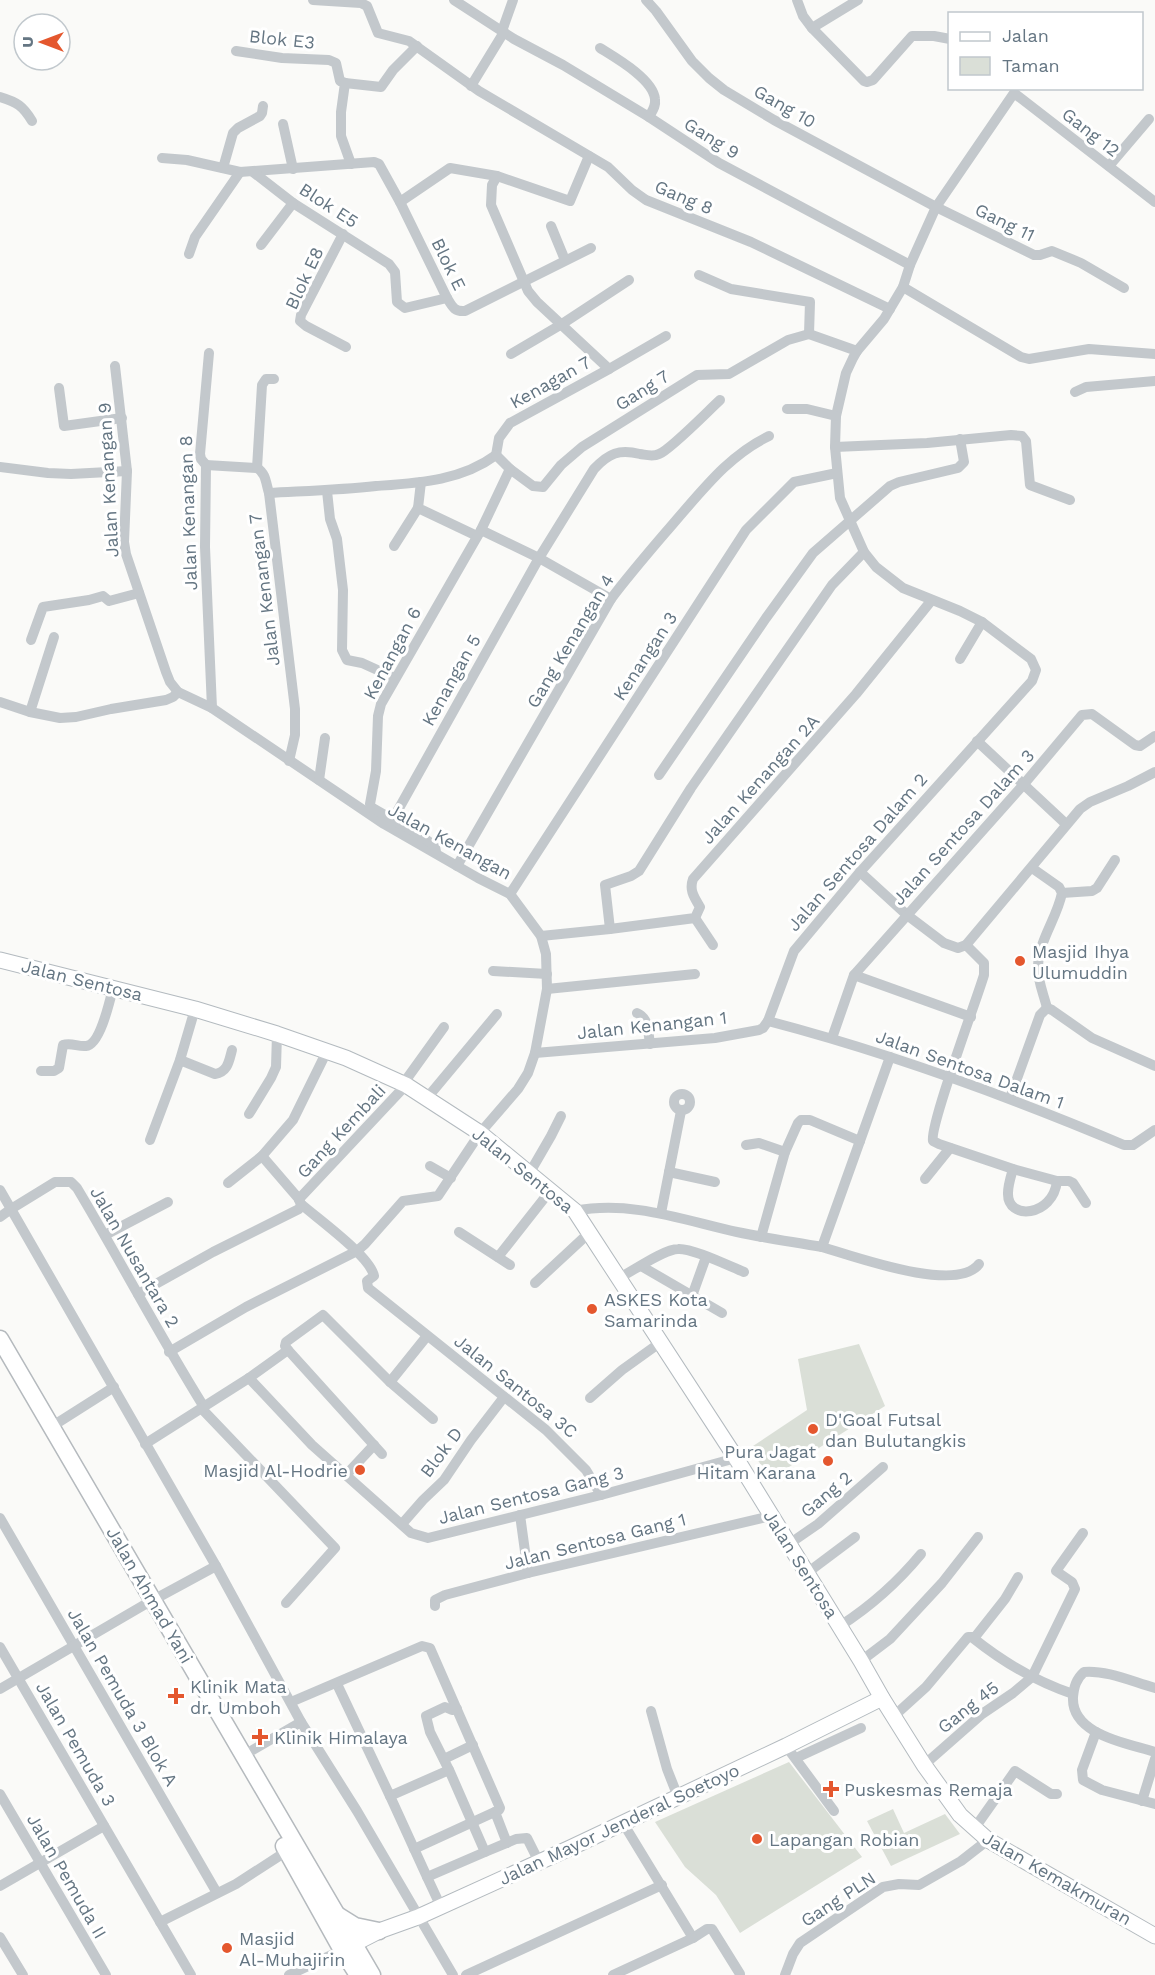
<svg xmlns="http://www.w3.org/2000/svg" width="1155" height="1975" font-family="'Work Sans',sans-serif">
<rect width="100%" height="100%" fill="#fafaf8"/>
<!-- green -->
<g fill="#dadfd7">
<path d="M859 1344 885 1406 770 1479 750 1448 807 1410 798 1359Z"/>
<path d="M789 1762 862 1857 740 1933 716 1895 685 1867 655 1822Z"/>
<path d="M893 1809 904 1833 945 1814 960 1834 891 1866 867 1821Z"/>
</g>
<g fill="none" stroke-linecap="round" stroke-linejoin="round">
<!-- secondary casing -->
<g stroke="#b3babf" stroke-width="17">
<g id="secondary">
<path d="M0 960 195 1009 277 1034 346 1058 406 1085 480 1133 575 1211 736 1458 861 1661 882 1698 924 1765 960 1815 988 1840 1155 1936"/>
<path d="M344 1949 379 1931 418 1917 570 1848 786 1746 882 1698"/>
</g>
</g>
<!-- primary casing -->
<g stroke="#b5babe" stroke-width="19">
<g id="primary">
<path d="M0 1339 372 1975"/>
<path d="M284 1846 342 1950 358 1975"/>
<path d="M339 1916 355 1926 379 1931"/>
</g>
</g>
<!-- street -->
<g stroke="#c3c8cc" stroke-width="10">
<path d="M313 0 361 3 367 6 378 33 409 41 479 91 608 167 632 190 646 200 751 242 890 309"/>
<path d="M454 0 514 39 563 65 649 117 719 163 910 265"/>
<path d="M646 0 656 11 692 61 709 78 724 90 774 120 936 207 1034 255H1040L1052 251 1081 263 1124 288"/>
<path d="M797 0 803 16 812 28 858 0"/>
<path d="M812 28 864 81 867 82 873 80 912 36H934L950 39"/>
<path d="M502 31 513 0"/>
<path d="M600 48C616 58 653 79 655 99 656 107 652 111 649 117"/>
<path d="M236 51 282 58 329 60 336 63 340 81 345 83 341 112V136L351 164"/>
<path d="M345 83 381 87 393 70 417 46"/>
<path d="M471 86 504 32"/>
<path d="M0 97C17 102 23 106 32 121"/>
<path d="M283 124 293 169"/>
<path d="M162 158 187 160 240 172 374 162 379 164 400 202 447 298C452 306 454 312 465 311L591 248"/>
<path d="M1109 166 1149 119"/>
<path d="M223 168 233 133 238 128 260 116 262 113 263 106"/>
<path d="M253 172 293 203 389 264 395 272 397 302 405 308 447 298"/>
<path d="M400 202 450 168 497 176 570 201 589 156"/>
<path d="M1155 202 1014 93 936 207 910 265 903 287 884 319 857 351 853 358 846 373 836 416 835 447 840 498 864 552 876 567 903 588 960 611 982 622 1031 659 1036 670 1032 681 860 872 794 951 768 1021C890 1053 1008 1096 1124 1145H1133L1155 1130"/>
<path d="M551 226 565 260"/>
<path d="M343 234 301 315 300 321 306 326 346 347"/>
<path d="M261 245 293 203"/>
<path d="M189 254 195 237 240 172"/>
<path d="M699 275 731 289 810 302 809 334"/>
<path d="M903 287 1021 357 1029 359 1089 349 1155 354"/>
<path d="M809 334 857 351"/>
<path d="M209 353 200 454 201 459 206 465 205 547 212 708"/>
<path d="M511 354 562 324 629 280"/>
<path d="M115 366 127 471 124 542 126 554 166 672 170 682 178 692 212 708 384 824 478 878 510 894 541 936 546 954 547 989 535 1053 528 1073 518 1089 480 1133 438 1196 403 1201 365 1244 357 1251 246 1307 169 1352"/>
<path d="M609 369 666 336"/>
<path d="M59 388 64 426 122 418"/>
<path d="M1075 392 1086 387 1155 381"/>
<path d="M787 409H807L836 416"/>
<path d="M835 447 927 443 1011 435 1022 436 1026 441 1030 485 1070 500"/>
<path d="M496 455 499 438 510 423 609 369 537 302 528 291 491 205 492 185 497 176"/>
<path d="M206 465 257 468C266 473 266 484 269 493L295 709V735L289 761"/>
<path d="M0 467 48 473 71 474 127 471"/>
<path d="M257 468 262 385 266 379H274"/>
<path d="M510 469 533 486 543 487 561 465 582 447 697 375 729 374 788 340 809 334"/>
<path d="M421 482 418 508 477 536"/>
<path d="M327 491 330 519 337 539 343 590 342 650 347 660 362 663 395 678"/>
<path d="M269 493C304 491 340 490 376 486 418 483 461 481 496 455"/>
<path d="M481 530 539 558 611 599"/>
<path d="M394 546 418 508"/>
<path d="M31 640 43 607 89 600 103 596 109 601 139 593"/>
<path d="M960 659 982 622"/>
<path d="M0 702 30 712 60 718 76 717 111 709 166 700 173 697 178 692"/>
<path d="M30 712 54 637"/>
<path d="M977 741 1066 824"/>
<path d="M659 775 766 618 813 553 890 486 899 482 958 468 964 462 960 439"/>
<path d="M319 780 325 738"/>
<path d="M393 819 539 558 594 469C609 453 619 449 640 454 647 455 653 457 659 454 670 450 708 411 720 400"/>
<path d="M436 852 435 846C415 831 393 820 371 807L370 804 376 771 378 716 381 704 481 530 510 469 496 455"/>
<path d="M457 866 611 599C632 571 655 545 678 518 705 487 731 454 769 436"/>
<path d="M1032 868 1059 887 1062 893C1057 918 1039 940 1038 966 1037 980 1044 995 1047 1008"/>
<path d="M860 872 907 915 944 943 958 948 966 945 1080 809 1090 802 1128 786 1155 772"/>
<path d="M1062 893 1092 891 1097 888 1115 860"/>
<path d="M510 894 746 530 794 482 837 473"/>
<path d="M695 918 713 945"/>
<path d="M610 929 605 885 631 876 639 871 691 788 832 585 864 552"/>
<path d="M541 936 610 929 695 918 700 907C694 897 689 890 693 879L856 694 931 601"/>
<path d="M966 945 984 963V975C977 999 929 1127 933 1141L939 1144 1013 1169 1057 1181H1069L1073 1183 1086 1203"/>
<path d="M493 971 547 974"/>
<path d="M854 975 971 1017"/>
<path d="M547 989 695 974"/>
<path d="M637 1013C649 1018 648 1032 650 1044"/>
<path d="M832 1038 854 975 1024 784 1082 715 1092 714 1135 745 1140 746 1155 736"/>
<path d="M535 1053 715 1038 759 1030 763 1028 768 1021"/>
<path d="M180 1060 215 1074C228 1072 229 1061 232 1050"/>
<path d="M41 1071H54L59 1068 63 1045C71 1042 78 1047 86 1046 100 1045 110 1000 113 988"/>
<path d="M403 1084 444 1027"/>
<circle cx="682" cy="1102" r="8"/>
<path d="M427 1098 497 1014"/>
<path d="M1010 1098 1040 1015 1047 1008 1052 1010 1092 1038 1155 1066"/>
<path d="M249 1114 271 1078 276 1067 277 1034"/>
<path d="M150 1140 180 1060 195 1009"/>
<path d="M746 1145 759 1143 785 1152"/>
<path d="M262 1156 299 1199"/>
<path d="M430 1166 451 1178"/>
<path d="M1013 1169C1011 1176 1008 1185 1008 1193 1007 1221 1053 1217 1057 1181"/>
<path d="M669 1172 715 1182"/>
<path d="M529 1174 551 1136 561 1116"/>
<path d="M925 1179 950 1148"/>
<path d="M228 1183 262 1156 293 1120 327 1051"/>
<path d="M0 1190 11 1209 55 1182H71L77 1188C120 1260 159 1335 204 1407"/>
<path d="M299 1199 406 1085"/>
<path d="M301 1204C318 1219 370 1256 374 1276L367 1281 368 1288 546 1430 586 1470 601 1495"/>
<path d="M575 1211C630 1200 683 1220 737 1232 765 1238 794 1242 822 1247L890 1057"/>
<path d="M661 1213 681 1111"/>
<path d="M0 1217 11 1209 216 1566 301 1722 357 1811 453 1975"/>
<path d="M459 1232 510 1265"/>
<path d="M105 1235 168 1202"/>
<path d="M761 1237 785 1152 798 1123 801 1120H810L860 1141"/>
<path d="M822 1247C853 1256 957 1294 979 1264"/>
<path d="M498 1257 550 1191"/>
<path d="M641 1266 722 1313"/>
<path d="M619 1278C633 1271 664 1249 678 1249 693 1248 729 1266 744 1272"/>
<path d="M535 1283 590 1232"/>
<path d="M138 1294 213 1252 299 1209 301 1204 299 1200"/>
<path d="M692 1296 706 1257"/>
<path d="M288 1350 382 1454"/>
<path d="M249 1378 312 1445 411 1533 428 1538 601 1495 736 1458"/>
<path d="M390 1382 427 1336"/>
<path d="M590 1398 622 1370 661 1342"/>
<path d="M202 1409 335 1548 286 1603"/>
<path d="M51 1427 114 1387"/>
<path d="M145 1444 249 1378 288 1350 285 1346 286 1342 323 1315 390 1382 433 1419"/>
<path d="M346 1475 374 1445"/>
<path d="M520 1515 528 1573"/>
<path d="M0 1518 217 1893"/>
<path d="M402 1524 423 1500 444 1480 471 1440 504 1397"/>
<path d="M789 1544 818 1524 883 1467"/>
<path d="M807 1573 855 1537"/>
<path d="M435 1606V1600L445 1595 528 1573 771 1516"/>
<path d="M840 1626C871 1606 897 1583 921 1554"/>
<path d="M973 1638C1003 1662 1037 1682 1073 1694"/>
<path d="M0 1647 191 1975"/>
<path d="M861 1661 890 1639 942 1583 978 1537"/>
<path d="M337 1684 390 1796 449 1770 450 1772 485 1852 427 1877 441 1907"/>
<path d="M1155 1688C1133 1682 1107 1670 1084 1672 1076 1679 1074 1687 1073 1697 1071 1735 1127 1743 1155 1752"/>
<path d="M0 1689 144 1605 216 1566"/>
<path d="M291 1702 422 1646 430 1648 500 1808 499 1810 414 1849"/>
<path d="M651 1711 667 1769 678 1797"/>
<path d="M894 1716 926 1687 968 1637H975L1005 1599 1018 1577"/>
<path d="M1096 1732 1082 1770 1083 1780 1102 1790 1155 1804"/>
<path d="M786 1746 834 1811"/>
<path d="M244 1755 301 1722"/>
<path d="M796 1758 861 1728"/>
<path d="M444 1759 473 1745"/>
<path d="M924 1765 982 1714 1013 1693 1032 1677 1075 1589 1072 1582 1056 1571 1083 1533"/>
<path d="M449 1770 430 1732 426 1716 445 1707 452 1710 457 1709"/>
<path d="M0 1794 106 1975"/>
<path d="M390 1796 427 1877"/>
<path d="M1142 1801 1155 1759"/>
<path d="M495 1812 507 1843"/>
<path d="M623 1823 693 1938 707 1929H712L740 1974"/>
<path d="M974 1829 1015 1771 1051 1794H1057"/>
<path d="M485 1852 516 1839 527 1838 539 1862"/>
<path d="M0 1886 104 1826"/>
<path d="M160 1922 236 1884 287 1851"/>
<path d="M0 1937 23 1975"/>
<path d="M289 1975 342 1950"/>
<path d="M466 1975 662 1885"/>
<path d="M613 1975 693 1938"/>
<path d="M785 1975 793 1954 800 1943 883 1887 899 1884 919 1885 961 1861 988 1840"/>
</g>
<!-- secondary -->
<use href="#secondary" stroke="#fff" stroke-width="15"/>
<!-- primary -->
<use href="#primary" stroke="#fff" stroke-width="16"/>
</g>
<!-- markers -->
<g fill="#e4572e" stroke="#fff" stroke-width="2">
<circle cx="1020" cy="961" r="6"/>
<circle cx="592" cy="1309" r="6"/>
<circle cx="813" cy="1429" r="6"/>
<circle cx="828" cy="1461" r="6"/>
<circle cx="360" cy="1470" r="6"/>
<path d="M173 1687h6v6h6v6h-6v6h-6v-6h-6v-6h6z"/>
<path d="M257 1728h6v6h6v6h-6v6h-6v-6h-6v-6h6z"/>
<path d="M828 1780h6v6h6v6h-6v6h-6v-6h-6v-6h6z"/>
<circle cx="757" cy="1839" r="6"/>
<circle cx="227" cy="1948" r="6"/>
</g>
<g text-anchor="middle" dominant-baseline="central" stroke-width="6" stroke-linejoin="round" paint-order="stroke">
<!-- street labels -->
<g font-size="18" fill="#657683" stroke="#fff">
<text transform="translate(282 39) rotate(6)">Blok E3</text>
<text transform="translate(785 106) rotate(30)">Gang 10</text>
<text transform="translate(1091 132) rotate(38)">Gang 12</text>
<text transform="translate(712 138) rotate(32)">Gang 9</text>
<text transform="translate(684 197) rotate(23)">Gang 8</text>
<text transform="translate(329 205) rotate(33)">Blok E5</text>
<text transform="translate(1005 222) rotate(26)">Gang 11</text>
<text transform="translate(449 264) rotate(64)">Blok E</text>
<text transform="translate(304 278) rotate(-65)">Blok E8</text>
<text transform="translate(550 382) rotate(-29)">Kenagan 7</text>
<text transform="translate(642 390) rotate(-32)">Gang 7</text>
<text transform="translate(108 480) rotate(-93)">Jalan Kenangan 9</text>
<text transform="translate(188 513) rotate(-92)">Jalan Kenangan 8</text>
<text transform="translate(264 590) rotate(-97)">Jalan Kenangan 7</text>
<text transform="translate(570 641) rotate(-59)">Gang Kenangan 4</text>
<text transform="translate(392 653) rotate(-62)">Kenangan 6</text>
<text transform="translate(645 656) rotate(-57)">Kenangan 3</text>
<text transform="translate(451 680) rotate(-61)">Kenangan 5</text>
<text transform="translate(760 779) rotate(-48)">Jalan Kenangan 2A</text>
<text transform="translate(963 827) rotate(-48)">Jalan Sentosa Dalam 3</text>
<text transform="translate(450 841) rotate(29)">Jalan Kenangan</text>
<text transform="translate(857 852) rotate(-49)">Jalan Sentosa Dalam 2</text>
<text transform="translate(82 980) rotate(14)">Jalan Sentosa</text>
<text transform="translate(652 1025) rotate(-6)">Jalan Kenangan 1</text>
<text transform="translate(970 1069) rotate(20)">Jalan Sentosa Dalam 1</text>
<text transform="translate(341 1131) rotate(-47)">Gang Kembali</text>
<text transform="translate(523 1170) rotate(39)">Jalan Sentosa</text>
<text transform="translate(135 1257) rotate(60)">Jalan Nusantara 2</text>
<text transform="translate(516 1386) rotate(39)">Jalan Santosa 3C</text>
<text transform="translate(441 1452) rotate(-53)">Blok D</text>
<text transform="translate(826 1494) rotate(-40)">Gang 2</text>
<text transform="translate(531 1495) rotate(-14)">Jalan Sentosa Gang 3</text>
<text transform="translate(595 1541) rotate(-14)">Jalan Sentosa Gang 1</text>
<text transform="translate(801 1564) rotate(58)">Jalan Sentosa</text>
<text transform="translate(150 1595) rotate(60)">Jalan Ahmad Yani</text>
<text transform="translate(123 1697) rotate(60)">Jalan Pemuda 3 Blok A</text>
<text transform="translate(968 1707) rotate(-38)">Gang 45</text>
<text transform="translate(76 1744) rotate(60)">Jalan Pemuda 3</text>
<text transform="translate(619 1824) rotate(-25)">Jalan Mayor Jenderal Soetoyo</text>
<text transform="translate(67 1876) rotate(60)">Jalan Pemuda II</text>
<text transform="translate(1057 1878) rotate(30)">Jalan Kemakmuran</text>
<text transform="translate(838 1899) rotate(-33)">Gang PLN</text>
</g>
<!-- poi labels -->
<g font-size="18" fill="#657683" stroke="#fff" text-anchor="start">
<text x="1032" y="951">Masjid Ihya<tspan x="1032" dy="21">Ulumuddin</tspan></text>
<text x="604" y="1299">ASKES Kota<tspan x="604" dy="21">Samarinda</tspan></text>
<text x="825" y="1419">D'Goal Futsal<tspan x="825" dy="21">dan Bulutangkis</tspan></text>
<text x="816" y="1451" text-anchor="end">Pura Jagat<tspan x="816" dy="21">Hitam Karana</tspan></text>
<text x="348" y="1470" text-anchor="end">Masjid Al-Hodrie</text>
<text x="190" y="1686">Klinik Mata<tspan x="190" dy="21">dr. Umboh</tspan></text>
<text x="274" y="1737">Klinik Himalaya</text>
<text x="844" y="1789">Puskesmas Remaja</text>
<text x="769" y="1839">Lapangan Robian</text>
<text x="239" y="1938">Masjid<tspan x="239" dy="21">Al-Muhajirin</tspan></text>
</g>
</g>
<!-- legend -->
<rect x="948" y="12" width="195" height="78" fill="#ffffff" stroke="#c1c8cd" stroke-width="1.5"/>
<rect x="960" y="32" width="30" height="9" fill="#ffffff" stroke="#c1c8cd" stroke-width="1.5"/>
<text x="1002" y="42" font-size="18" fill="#657683">Jalan</text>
<rect x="960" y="57" width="30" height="18" fill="#dadfd7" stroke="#c1c8cd" stroke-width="1.5"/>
<text x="1002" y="72" font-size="18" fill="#657683">Taman</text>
<!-- north arrow -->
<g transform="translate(42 42) rotate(270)"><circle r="28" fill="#ffffff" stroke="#c1c8cd" stroke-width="1.5"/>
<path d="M0-4.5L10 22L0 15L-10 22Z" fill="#e4572e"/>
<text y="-9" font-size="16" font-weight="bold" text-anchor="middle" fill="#657683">U</text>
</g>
</svg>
